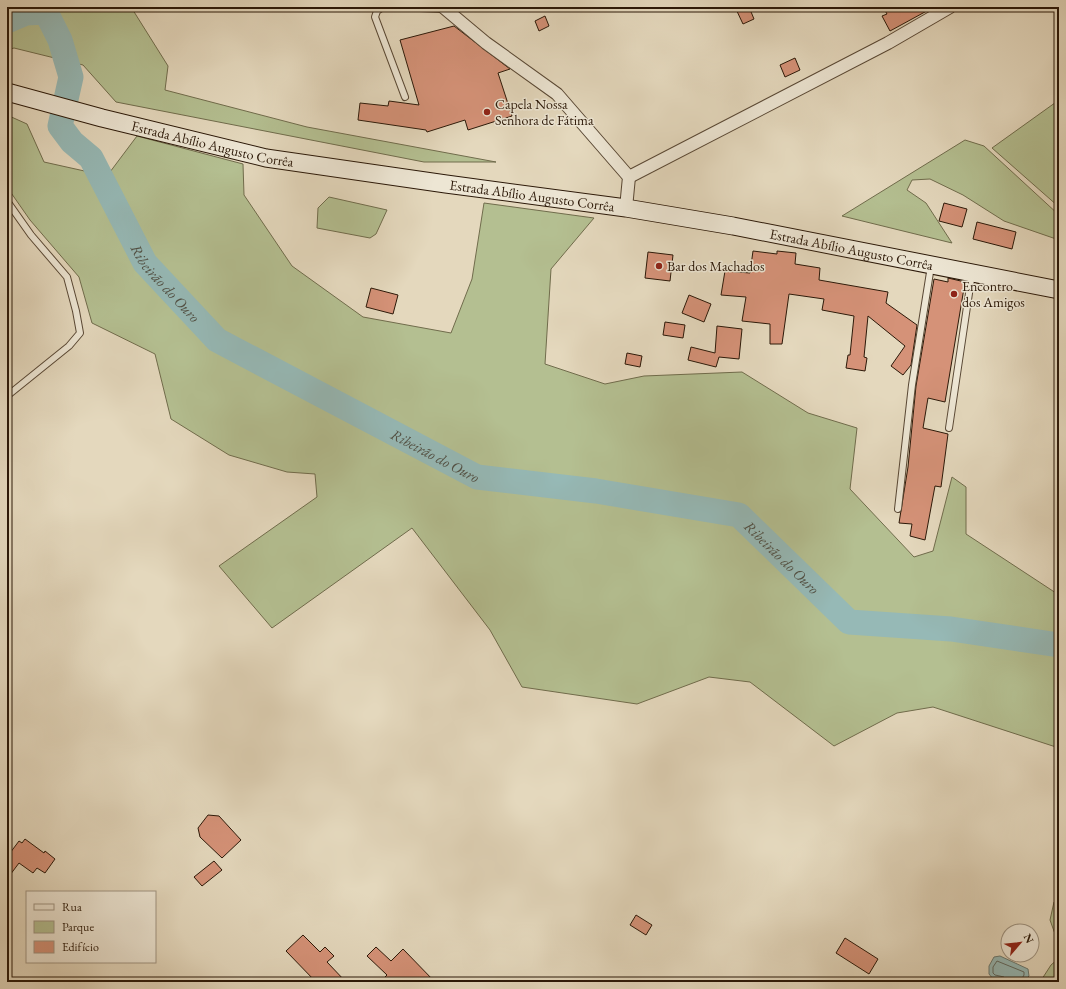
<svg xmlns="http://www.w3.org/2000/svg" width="1066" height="989" font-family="'EB Garamond',serif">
<rect width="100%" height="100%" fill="#e4d8bd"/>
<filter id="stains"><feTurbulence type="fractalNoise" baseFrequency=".005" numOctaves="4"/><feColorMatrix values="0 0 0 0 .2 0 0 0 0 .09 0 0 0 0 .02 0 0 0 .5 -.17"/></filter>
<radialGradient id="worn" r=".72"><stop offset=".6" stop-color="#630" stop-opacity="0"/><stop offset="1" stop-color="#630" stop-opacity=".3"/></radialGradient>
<!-- green -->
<g fill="#b4bf91" stroke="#706c4c">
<path d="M7 7H131L168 66 165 90 307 127 496 162H424L116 102 83 65 14 48 7 50Z"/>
<path d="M1059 100V207L992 148Z"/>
<path d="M7 115 27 124 44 162 107 176 137 136 243 164 244 195 292 266 363 317 451 333 472 279 484 203 594 218 551 269 545 364 605 384 644 376 742 372 808 413 857 428 850 489 914 557 933 551 952 477 966 487V534L1059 595V748L933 707 897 713 834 746 750 682 709 677 637 704 522 687 490 630 412 528 272 628 219 566 317 497 315 474 287 472 229 455 171 419 155 354 92 323 79 277 30 220 7 187Z"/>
<path d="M965 140 984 146 1059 215V240L1004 221 963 195 930 179 912 180 907 190 926 203 952 243 842 216Z"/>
<path d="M329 197 387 210 376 234 370 238 317 228 318 208Z"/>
<path d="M1059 901V945L1050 920 1054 902Z"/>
<path d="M1059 958V982H1040L1051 965Z"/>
</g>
<!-- water -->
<path fill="#96b9b6" stroke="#6b7970" d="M1000 956 1028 969 1029 976 1023 982 993 979 989 974V966L994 957Z"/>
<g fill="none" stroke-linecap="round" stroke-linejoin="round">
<!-- shore -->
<path stroke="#60685f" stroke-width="1" d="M1007 982 1004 977 995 975 993 973V967L997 961 1024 972V975L1020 982"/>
<!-- river -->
<path stroke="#96b9b6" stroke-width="25" id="s1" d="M7 21 26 13 46 12 60 40 71 77 60 126 72 142 91 158 145 263 217 340 477 477 596 491 739 515 849 622 951 629 1059 645"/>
</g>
<!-- building -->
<g fill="#d59278" stroke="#2b1808">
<path d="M735 7H749L754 19 743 24Z"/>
<path d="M883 7H934L890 31 882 16 887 14Z"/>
<path d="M545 16 549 26 539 31 535 21Z"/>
<path d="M454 26 510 69 498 73 512 116 468 130 465 120 427 132 426 130 358 120 360 103 388 106 389 101 419 105 400 40Z"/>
<path d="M795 58 800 70 785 77 780 65Z"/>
<path d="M944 203 967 209 962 227 939 221Z"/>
<path d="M977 222 1016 232 1012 249 973 239Z"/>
<path d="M753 251 777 254V251L796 253 795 264 820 268 819 280 888 292 886 303 917 325 911 365 903 375 891 366 905 346 868 316 864 357 867 358 865 371 846 368 848 355H850L854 316 822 310 824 299 789 294 782 344H770V324L742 321 746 297 721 295 725 271 750 273Z"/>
<path d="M648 252 673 255 670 281 645 278Z"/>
<path d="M948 278 965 282 945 402 928 398 923 428 948 434 941 487 935 486 925 540 910 536 912 524 899 523 908 467 916 386 934 279 948 282Z"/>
<path d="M371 288 398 295 393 314 366 307Z"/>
<path d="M689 295 711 304 704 322 682 313Z"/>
<path d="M665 322 685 325 683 338 663 335Z"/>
<path d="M717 326 742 329 739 359 719 357 716 367 688 360 691 347 715 353Z"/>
<path d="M627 353 642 356 640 367 625 364Z"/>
<path d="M208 815 219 816 241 840 222 858 200 837 198 828Z"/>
<path d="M25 839 44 853 45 851 55 859 45 873 37 868 33 873 19 863 7 879V857L19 841 22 843Z"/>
<path d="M214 861 222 870 202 886 194 877Z"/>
<path d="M636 915 652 925 646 935 630 925Z"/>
<path d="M303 935 320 952 325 947 334 956 327 962 346 982H316L286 951Z"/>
<path d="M845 938 878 959 869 974 836 953Z"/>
<path d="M376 947 391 961 403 949 435 982H380L387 975 367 956Z"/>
</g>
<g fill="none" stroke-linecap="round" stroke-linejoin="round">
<!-- lane casing -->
<g stroke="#594835" stroke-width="8">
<g id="lane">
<path d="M383 7 377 11 375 17 405 97"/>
<path d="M395 7 444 9"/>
<path d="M7 201 31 235 67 277 76 311 80 333 69 346 7 396"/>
<path d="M1057 291 1059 303"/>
<path d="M949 428 972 273"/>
<path d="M898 509 912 385 931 266"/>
</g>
</g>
<!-- street casing -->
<g stroke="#594835" stroke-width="14">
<g id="street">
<path d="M443 7 486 43 557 94 629 177 626 208"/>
<path d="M629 177 888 43 950 7"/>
</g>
</g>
<!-- secondary casing -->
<g stroke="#2b1808" stroke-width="19">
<g id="secondary">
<path id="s2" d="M7 92 102 118 266 158 446 184 626 208 733 226 1059 290"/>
</g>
</g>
<!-- lane -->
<use href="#lane" stroke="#ede6d4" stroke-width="6"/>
<!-- street -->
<use href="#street" stroke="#ede6d4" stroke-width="12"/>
<!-- secondary -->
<use href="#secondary" stroke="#ede6d4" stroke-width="17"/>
</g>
<!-- markers -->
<g fill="#8f2418" stroke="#ede6d4" stroke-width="1.5">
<circle cx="487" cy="112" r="4"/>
<circle cx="659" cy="266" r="4"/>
<circle cx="954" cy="294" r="4"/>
</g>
<g text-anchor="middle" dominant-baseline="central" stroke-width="3" stroke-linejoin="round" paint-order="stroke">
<!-- poi labels -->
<g font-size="14" fill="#2b1808" stroke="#ede6d4" text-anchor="start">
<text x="495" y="104">Capela Nossa<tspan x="495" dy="16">Senhora de Fátima</tspan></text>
<text x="667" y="266">Bar dos Machados</text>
<text x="962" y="286">Encontro<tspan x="962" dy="16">dos Amigos</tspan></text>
</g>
<!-- street labels -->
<g font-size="14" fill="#2b1808" stroke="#ede6d4">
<text stroke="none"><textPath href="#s2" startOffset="212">Estrada Abílio Augusto Corrêa</textPath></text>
<text stroke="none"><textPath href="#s2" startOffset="536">Estrada Abílio Augusto Corrêa</textPath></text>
<text stroke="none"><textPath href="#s2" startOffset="860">Estrada Abílio Augusto Corrêa</textPath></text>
</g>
<!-- water labels -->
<g font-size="15" font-style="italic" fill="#505045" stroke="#ede6d4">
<text stroke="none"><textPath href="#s1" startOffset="352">Ribeirão do Ouro</textPath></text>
<text stroke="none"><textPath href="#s1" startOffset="676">Ribeirão do Ouro</textPath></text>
<text stroke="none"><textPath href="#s1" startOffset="1048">Ribeirão do Ouro</textPath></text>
</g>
</g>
<!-- margin -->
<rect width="1066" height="989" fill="none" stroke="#e4d8bd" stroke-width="24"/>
<rect x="8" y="8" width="1050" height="973" fill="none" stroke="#2b1808" stroke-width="2"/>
<rect x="12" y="12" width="1042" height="965" fill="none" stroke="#2b1808"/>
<!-- legend -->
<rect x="26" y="891" width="130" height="72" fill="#ede6d4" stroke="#9f9482"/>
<rect x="34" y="904" width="20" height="6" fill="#ede6d4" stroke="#9f9482"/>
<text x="62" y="911" font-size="12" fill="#2b1808">Rua</text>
<rect x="34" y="921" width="20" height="12" fill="#b4bf91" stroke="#9f9482"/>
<text x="62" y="931" font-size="12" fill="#2b1808">Parque</text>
<rect x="34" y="941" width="20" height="12" fill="#d59278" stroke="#9f9482"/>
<text x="62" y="951" font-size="12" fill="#2b1808">Edifício</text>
<!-- north arrow -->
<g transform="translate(1020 943) rotate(62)"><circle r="19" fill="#ede6d4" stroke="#9f9482"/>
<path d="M0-3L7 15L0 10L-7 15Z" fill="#8f2418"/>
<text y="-6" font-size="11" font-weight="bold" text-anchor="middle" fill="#2b1808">N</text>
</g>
<rect width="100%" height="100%" filter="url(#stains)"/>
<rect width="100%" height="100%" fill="url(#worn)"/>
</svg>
